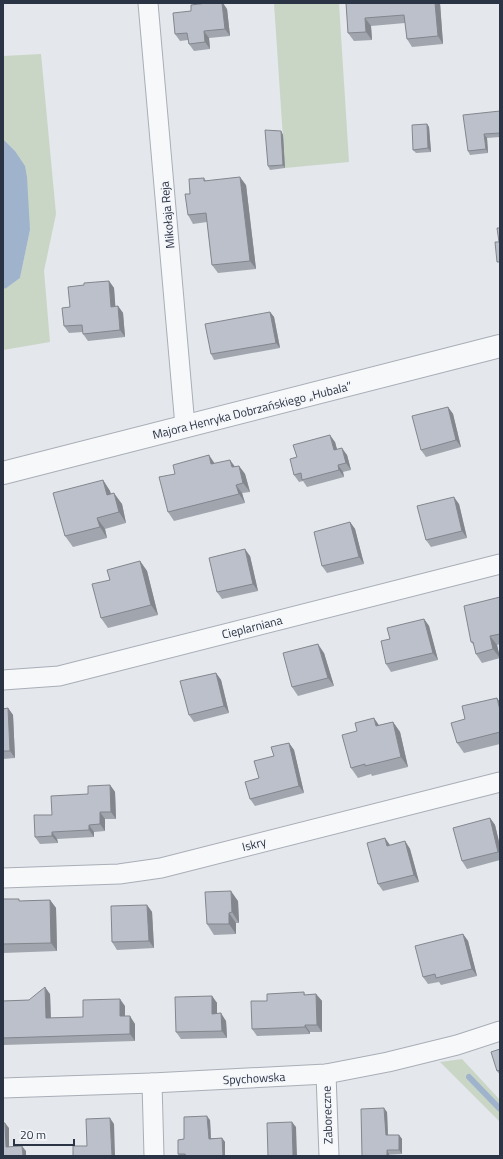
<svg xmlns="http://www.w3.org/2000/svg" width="503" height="1159" font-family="'Titillium Web',sans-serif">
<rect width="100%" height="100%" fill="#e4e7ec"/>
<!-- green -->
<g fill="#c9d6c5">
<path d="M274 3H339L349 162 285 168Z"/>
<path d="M41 54 56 214 44 271 50 342 3 350V287L5 289 20 278 30 230 15 151 3 139V56Z"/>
<path d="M462 1059 500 1100V1122L440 1062Z"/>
</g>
<!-- water -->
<path fill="#9fb4cc" d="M3 139 15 151 25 166 27 177 30 230 20 278 5 289 3 287Z"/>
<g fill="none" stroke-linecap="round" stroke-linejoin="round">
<!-- stream -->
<path stroke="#9fb4cc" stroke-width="6" d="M469 1077 500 1109"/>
<!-- minor casing -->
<g stroke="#a9aeb7" stroke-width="21">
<g id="minor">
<path d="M148 3 185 426"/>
<path d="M3 680 59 676 500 564"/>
<path d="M3 878 119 874 161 868 500 782"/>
<path d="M326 1074 329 1156"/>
<path d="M152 1083 154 1156"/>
<path d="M3 1088 152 1083 326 1074 388 1062 457 1045 500 1031"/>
</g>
</g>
<!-- tertiary casing -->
<g stroke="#a9aeb7" stroke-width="24">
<path id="tertiary" d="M3 473 500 346"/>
</g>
<!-- minor -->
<use href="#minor" stroke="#f7f8fa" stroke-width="19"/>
<!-- tertiary -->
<use href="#tertiary" stroke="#f7f8fa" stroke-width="22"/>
</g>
<!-- wall -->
<g fill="#a1a5ae">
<path d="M346 3H440L443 44 412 47 407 39 405 23 371 26 372 40 354 41 348 33Z"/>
<path d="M227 9 230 36 209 38 210 49 194 51 189 44 188 40 180 41 175 34Z"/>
<path d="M500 111V137L487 138 488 153 470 155 468 151Z"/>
<path d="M427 124 429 127 431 152 416 153 413 150Z"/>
<path d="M281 131 283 135 285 168 270 170 268 166Z"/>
<path d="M204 178 206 181 246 185 256 269 218 273 212 265 207 222 193 224 188 215 190 194Z"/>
<path d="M109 281 114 288 115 307 118 306 123 313 125 337 88 341 83 334V332L69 333 64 326 84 285Z"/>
<path d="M270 312 274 317 280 348 214 360 211 354Z"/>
<path d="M448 407 453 414 461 447 426 457 421 450Z"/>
<path d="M335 442 337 449 347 455 351 470 343 472 344 477 307 487 303 481 299 482 294 475 297 457Z"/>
<path d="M214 464 235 467 239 466 245 474 250 492 242 493 245 503 174 521 168 512Z"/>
<path d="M103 480 110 491 111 494 122 504 126 523 105 529 107 538 73 547 65 536Z"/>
<path d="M459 504 467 538 431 547 426 540Z"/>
<path d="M350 522 355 529 364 564 327 573 322 566Z"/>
<path d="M250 556 258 591 222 599 217 592Z"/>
<path d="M140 561 147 571 158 615 108 628 101 618 110 580Z"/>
<path d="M500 597V644L497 645 500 658 482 663 476 654 474 645 471 642Z"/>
<path d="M424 619 429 626 438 660 391 672 386 664 390 639Z"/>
<path d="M324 653 334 686 298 696 292 687Z"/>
<path d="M216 673 221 680 229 713 194 722 189 715Z"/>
<path d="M500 702V744L464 753 457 743 465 719Z"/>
<path d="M3 708H8L13 715 15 758 3 759Z"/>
<path d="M393 722 400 732 408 767 372 776 371 774 358 778 351 768 379 725Z"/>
<path d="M289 743 294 750 304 793 255 806 250 799 259 778 274 756Z"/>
<path d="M110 785 115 792 116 819H105V831L94 832V837L57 839 58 843 40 844 35 837 52 815 88 794Z"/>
<path d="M490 818 495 825 500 846V860L467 869 462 861Z"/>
<path d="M405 841 410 849 419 882 383 891 378 884Z"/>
<path d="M3 899 20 901 50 900 56 908 57 951 3 953Z"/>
<path d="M238 901 239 923H236V934L214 935 207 924Z"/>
<path d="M147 905 152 912 154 948 117 950 112 942Z"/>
<path d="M463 934 468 941 477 976 441 985 439 982 428 984 423 977Z"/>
<path d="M304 992 305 995 316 994 322 1001V1032H310V1034L257 1036 252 1029 267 1001Z"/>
<path d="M50 994 51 1018 83 1017 125 1006V1016L135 1024V1041L3 1045V1001L29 1000Z"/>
<path d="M212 996 217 1003V1014L226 1021 227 1038 181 1039 176 1032Z"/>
<path d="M500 1049V1075L497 1071Z"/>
<path d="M387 1112 388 1135H399L402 1139V1154L362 1156Z"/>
<path d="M210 1120 211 1138H222L225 1142V1156H179L178 1154 184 1139Z"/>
</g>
<!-- shaded-wall -->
<g fill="#83868d">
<path d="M222 3H223L227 9 230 36 225 29Z"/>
<path d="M435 3H440L443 44 438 36Z"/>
<path d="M365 18 371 26 372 40 366 32Z"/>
<path d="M204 31 209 38 210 49 205 42Z"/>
<path d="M427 124 429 127 431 152 428 148Z"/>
<path d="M281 131 283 135 285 168 283 165Z"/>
<path d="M484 134 487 138 488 153 486 149Z"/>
<path d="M240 177 246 185 256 269 250 261Z"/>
<path d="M109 281 114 288 116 314 111 307Z"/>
<path d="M118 306 123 313 125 337 120 330Z"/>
<path d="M270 312 274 317 280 348 276 343Z"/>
<path d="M448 407 453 414 461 447 456 440Z"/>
<path d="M330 435 335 442 339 457 334 450Z"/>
<path d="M342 448 347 455 351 470 346 463Z"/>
<path d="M209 455 215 464H211Z"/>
<path d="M230 460 236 468 232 467Z"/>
<path d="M338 465 343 472 344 477 339 470Z"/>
<path d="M239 466 245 474 250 492 243 483Z"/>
<path d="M103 480 110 491 114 506 107 495Z"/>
<path d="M236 485 242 493 245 503 239 494Z"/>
<path d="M114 493 122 504 126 523 119 512Z"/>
<path d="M454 497 459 504 467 538 462 531Z"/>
<path d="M97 518 105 529 107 538 100 527Z"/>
<path d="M350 522 355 529 364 564 359 557Z"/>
<path d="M245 549 250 556 258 591 253 584Z"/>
<path d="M140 561 147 571 158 615 151 605Z"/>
<path d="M424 619 429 626 438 660 433 653Z"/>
<path d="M490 636 497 645 500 658 493 649Z"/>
<path d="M318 644 324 653 334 686 328 678Z"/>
<path d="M216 673 221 680 229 713 224 706Z"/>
<path d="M497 698 500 702V710Z"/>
<path d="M8 708 13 715 15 758 10 751Z"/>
<path d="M374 718 381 728 376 726Z"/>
<path d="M393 722 400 732 408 767 401 757Z"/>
<path d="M289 743 294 750 304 793 299 786Z"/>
<path d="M110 785 115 792 116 819 111 812Z"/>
<path d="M100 812 105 819V831L100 824Z"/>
<path d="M490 818 495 825 500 846V854L498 852Z"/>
<path d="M89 825 94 832V837L89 830Z"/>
<path d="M52 832 57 839 58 843 52 836Z"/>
<path d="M385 838 390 845 387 846Z"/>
<path d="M405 841 410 849 419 882 414 875Z"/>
<path d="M231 891 238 901 239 923 232 912Z"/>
<path d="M50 900 56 908 57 951 51 943Z"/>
<path d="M147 905 152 912 154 948 149 941Z"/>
<path d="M229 913 236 923V934L229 924Z"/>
<path d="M463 934 468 941 477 976 472 969Z"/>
<path d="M45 987 50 994 51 1025 46 1018Z"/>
<path d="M316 994 322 1001V1032L317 1025Z"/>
<path d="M212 996 217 1003V1021L212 1014Z"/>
<path d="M120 999 125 1006V1024L120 1016Z"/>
<path d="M221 1013 226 1021 227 1038 222 1031Z"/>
<path d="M130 1016 135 1024V1041L130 1034Z"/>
<path d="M305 1025 310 1032V1034L305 1027Z"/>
<path d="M384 1108 387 1112 388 1139 386 1135Z"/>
<path d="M207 1116 210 1120 211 1142 209 1139Z"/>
<path d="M110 1118 114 1124 115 1156H112Z"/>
<path d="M292 1122 296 1127 297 1156H293Z"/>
<path d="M5 1123 9 1128V1153L6 1147Z"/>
<path d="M399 1135 402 1139V1154L399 1150Z"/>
<path d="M222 1138 225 1142V1156H223Z"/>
<path d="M22 1146 26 1151V1156H23Z"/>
<path d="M387 1150 389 1154V1156H387Z"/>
</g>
<!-- building -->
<g fill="#bbc0ca" stroke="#83868d">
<path d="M207 3H222L225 29 204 31 205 42 189 44 187 33 175 34 173 13 191 11V5Z"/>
<path d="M346 3H435L438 36 407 39 404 15 365 18 366 32 348 33Z"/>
<path d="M500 111V133L484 134 486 149 468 151 463 115Z"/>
<path d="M427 124 428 148 413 150 412 125Z"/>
<path d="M265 130 281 131 283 165 268 166Z"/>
<path d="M240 177 250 261 212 265 206 213 188 215 185 194H190L189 179 204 178V181Z"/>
<path d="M497 228H500V262H497L495 242H499Z"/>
<path d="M109 281 111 307 118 306 120 330 83 334 82 325 64 326 62 308 70 307 68 287 84 285V283Z"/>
<path d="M270 312 276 343 211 354 205 324Z"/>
<path d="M448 407 456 440 421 450 412 416Z"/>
<path d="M330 435 334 450 342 448 346 463 338 465 339 470 302 480 301 473 294 475 290 459 297 457 293 445Z"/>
<path d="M209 455 211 464 230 460 232 467 239 466 243 483 236 485 239 494 168 512 159 477 175 474 173 465Z"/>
<path d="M103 480 107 495 114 493 119 512 97 518 100 527 65 536 53 493Z"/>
<path d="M454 497 462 531 426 540 417 506Z"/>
<path d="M350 522 359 557 322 566 314 532Z"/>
<path d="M245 549 253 584 217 592 209 558Z"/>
<path d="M140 561 151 605 101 618 92 584 110 580 107 570Z"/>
<path d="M500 597V634L490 636 493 649 476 654 473 642H471L464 606Z"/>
<path d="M424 619 433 653 386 664 381 641 390 639 387 628Z"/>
<path d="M318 644 328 678 292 687 283 653Z"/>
<path d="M216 673 224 706 189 715 180 681Z"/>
<path d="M497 698 500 710V732L457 743 451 723 465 719 462 706Z"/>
<path d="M8 708 10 751H3V709Z"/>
<path d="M374 718 376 726 393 722 401 757 365 766V764L351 768 342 735 357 731 355 723Z"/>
<path d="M289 743 299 786 250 799 245 782 259 778 254 761 274 756 271 747Z"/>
<path d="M110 785 111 812H100V824L89 825V830L52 832V836L35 837 34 815H52L51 796 88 794V786Z"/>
<path d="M490 818 498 852 462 861 453 828Z"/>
<path d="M385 838 387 846 405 841 414 875 378 884 367 843Z"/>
<path d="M231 891 232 912 229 913V924H207L205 892Z"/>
<path d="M3 899H19V901L50 900 51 943 3 944Z"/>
<path d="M147 905 149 941 112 942 111 906Z"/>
<path d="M463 934 472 969 436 978 435 974 423 977 415 946Z"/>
<path d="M45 987 46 1018 83 1017V1000L120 999V1016H130V1034L3 1038V1001L29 1000Z"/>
<path d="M304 992V995L316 994 317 1025H305V1027L252 1029 251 1001H267V994Z"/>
<path d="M212 996V1014L221 1013 222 1031 176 1032 175 997Z"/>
<path d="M500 1049V1070L497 1071 491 1052Z"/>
<path d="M384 1108 386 1135H399V1150H387V1156H362L361 1109Z"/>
<path d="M207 1116 209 1139 222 1138 223 1156H186L185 1154H178V1140L184 1139V1117Z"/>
<path d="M110 1118 112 1156H73V1146H87L86 1119Z"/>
<path d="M292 1122 293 1156H268L267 1123Z"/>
<path d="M3 1123H5L6 1147 22 1146 23 1156H3Z"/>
</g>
<g text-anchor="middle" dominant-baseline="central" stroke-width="3" stroke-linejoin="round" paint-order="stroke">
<!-- street labels -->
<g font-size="12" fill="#2b3445" stroke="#f4f6f9">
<text transform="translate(167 215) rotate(-95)">Mikołaja Reja</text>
<text transform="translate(252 410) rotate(-14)">Majora Henryka Dobrzańskiego „Hubala”</text>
<text transform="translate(252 627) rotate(-14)">Cieplarniana</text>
<text transform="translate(254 844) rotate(-14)">Iskry</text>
<text transform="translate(254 1078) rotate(-3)">Spychowska</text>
<text transform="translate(327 1115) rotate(-92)">Zaboreczne</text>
</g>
</g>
<!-- border -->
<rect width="503" height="1159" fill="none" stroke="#2b3445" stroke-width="8"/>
<!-- scale -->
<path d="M14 1139v6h60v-6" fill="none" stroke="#2b3445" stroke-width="2"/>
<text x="20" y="1139" font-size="12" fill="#2b3445" stroke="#f4f6f9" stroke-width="3" paint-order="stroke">20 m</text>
</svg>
